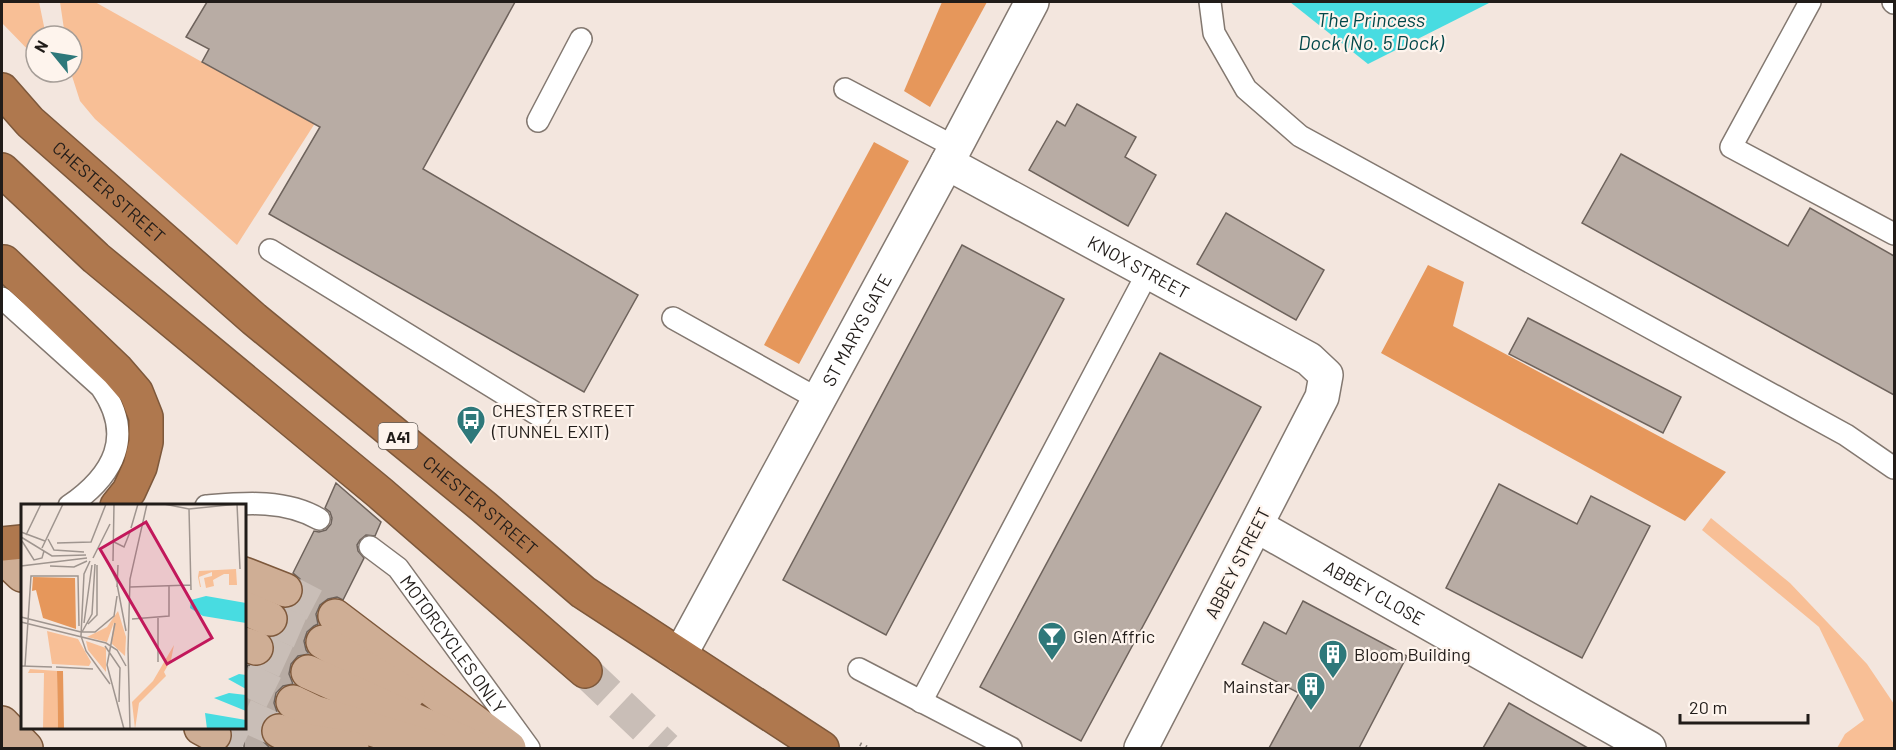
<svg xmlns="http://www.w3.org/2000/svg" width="1896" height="750" font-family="Barlow,sans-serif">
<rect width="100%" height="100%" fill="#f3e6de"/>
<!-- green -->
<g fill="#f8bf96">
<path d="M2 2H39L46 36H36V58L2 23Z"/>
<path d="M60 2H95L202 62 349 70 237 245 95 119 80 101 72 76V36H65Z"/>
<path d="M1711 518 1790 583 1867 664 1894 704V748H1837L1845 734 1864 720 1819 627 1702 530Z"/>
</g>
<!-- forest -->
<g fill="#e6975b">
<path d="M942 2H987L930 107 904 91Z"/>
<path d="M874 142 909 161 799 364 764 345Z"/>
<path d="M1428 265 1464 282 1453 326 1726 472 1685 521 1381 353Z"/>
</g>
<!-- water -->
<path fill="#48dce1" d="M1290 2H1491L1368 64Z"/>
<!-- building -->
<g fill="#b8aca4" stroke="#6e635c" stroke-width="1.5">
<path d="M207 2H515L423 169 638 295 584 392 269 214 320 127 202 62 209 49 186 37Z"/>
<path d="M1077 104 1136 137 1125 157 1156 175 1128 226 1029 170 1057 121 1065 126Z"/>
<path d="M1621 154 1788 246 1810 208 1894 256V395L1582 223Z"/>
<path d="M1226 213 1324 270 1296 320 1197 264Z"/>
<path d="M962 245 1064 299 886 635 783 580Z"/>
<path d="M1528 318 1681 397 1663 433 1509 354Z"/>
<path d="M1160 353 1261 407 1081 741 980 687Z"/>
<path d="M336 483 381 522 375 536 366 535 360 540 357 545 358 551 364 558 343 600 337 597 328 599 320 605 316 614 318 624 314 626 307 632 304 641 306 650 309 654 298 656 291 664 289 674 293 684 283 686 276 693 274 703 277 712 268 716 262 724 260 734 264 742 270 748H244V672L248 665 259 666 269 662 274 653V645L271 638 281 634 287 626 288 616 285 608 296 605 302 597 303 587 300 579 293 573 314 531 319 532 326 530 331 524 332 518 330 512 325 508Z"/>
<path d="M1499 484 1577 524 1591 496 1650 526 1582 658 1446 588Z"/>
<path d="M1303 601 1407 656 1359 748H1269L1299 693 1242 664 1264 622 1286 634Z"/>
<path d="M1509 703 1588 748H1483Z"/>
</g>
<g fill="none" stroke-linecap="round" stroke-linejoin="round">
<!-- primary-tunnel -->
<g stroke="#c9beb7" stroke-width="33" stroke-dasharray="33 16" stroke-linecap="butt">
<path d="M285 590 335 616"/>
<path d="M270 619 323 642"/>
<path d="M256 648 308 672"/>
<path d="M244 678 293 702"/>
<path d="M244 715 279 731"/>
<path d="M214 735 242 748"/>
</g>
<!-- highway-tunnel -->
<path stroke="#c9beb7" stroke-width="33" stroke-dasharray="33 16" stroke-linecap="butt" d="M585 671 666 748"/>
<!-- lane casing -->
<g stroke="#837870" stroke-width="24">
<g id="lane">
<path d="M1210 2 1214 33 1246 89 1300 136 1846 435 1894 468"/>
<path d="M1810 2 1731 147 1894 234"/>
<path d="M1893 2 1894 3"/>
<path d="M845 89 955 147"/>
<path d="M538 121 581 39"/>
<path d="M270 250 540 416"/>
<path d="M2 298 101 387C135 436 114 475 69 506"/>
<path d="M673 318 818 399"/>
<path d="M206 506C244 503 285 499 319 519"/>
<path id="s1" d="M370 547 398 568 529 748"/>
<path d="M859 669 1011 748"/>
<path d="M921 702 1148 272"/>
</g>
</g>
<!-- street casing -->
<g stroke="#837870" stroke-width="36">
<g id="street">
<path id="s2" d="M947 163 1309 359 1326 375 1322 397 1141 748"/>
<path id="s3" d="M1257 526 1649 748"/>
<path id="s4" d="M680 655 947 163 1032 2"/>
</g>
</g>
<!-- primary casing -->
<g stroke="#7d583b" stroke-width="36">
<g id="primary">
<path d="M2 556 22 575"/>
<path d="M244 574 285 590"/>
<path d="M244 608 270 619"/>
<path d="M335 616 509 748"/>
<path d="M323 642 408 694"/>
<path d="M244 644 256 648"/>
<path d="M308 672 476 748"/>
<path d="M293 702 314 712 434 748"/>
<path d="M2 723 26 748"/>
<path d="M201 728 214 735"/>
<path d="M279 731 297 739 352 748"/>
</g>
</g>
<!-- highway casing -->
<g stroke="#7d583b" stroke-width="36">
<g id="highway">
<path id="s5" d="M2 90 30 122 254 319 484 507 583 592 822 748"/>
<path d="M2 170 96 258 380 493 585 671"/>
<path d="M4 262 117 370 136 392 146 417V442L140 467 129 491 117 506"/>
<path d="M2 544 22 542"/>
</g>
</g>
<!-- path -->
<path stroke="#887f79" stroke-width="4" stroke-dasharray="1.5 4.5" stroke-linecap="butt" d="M860 744 868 748"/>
<!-- lane -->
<use href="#lane" stroke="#fff" stroke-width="21"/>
<!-- street -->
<use href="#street" stroke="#fff" stroke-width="33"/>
<!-- primary -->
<use href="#primary" stroke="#cfae95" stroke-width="33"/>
<!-- highway -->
<use href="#highway" stroke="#af784e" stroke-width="33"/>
</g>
<!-- icons -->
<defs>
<g id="bus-pin" transform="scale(1.5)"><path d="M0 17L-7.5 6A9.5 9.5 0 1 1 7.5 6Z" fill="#2e787a" stroke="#fef4ed"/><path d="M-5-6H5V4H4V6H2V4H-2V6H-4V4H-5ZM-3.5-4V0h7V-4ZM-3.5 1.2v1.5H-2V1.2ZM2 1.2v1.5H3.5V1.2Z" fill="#fff"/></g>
<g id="bar-pin" transform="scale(1.5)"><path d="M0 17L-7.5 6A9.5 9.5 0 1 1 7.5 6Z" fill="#2e787a" stroke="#fef4ed"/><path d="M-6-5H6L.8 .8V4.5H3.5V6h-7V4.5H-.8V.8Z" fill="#fff"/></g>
<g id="building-pin" transform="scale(1.5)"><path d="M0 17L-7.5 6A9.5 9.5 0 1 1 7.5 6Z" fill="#2e787a" stroke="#fef4ed"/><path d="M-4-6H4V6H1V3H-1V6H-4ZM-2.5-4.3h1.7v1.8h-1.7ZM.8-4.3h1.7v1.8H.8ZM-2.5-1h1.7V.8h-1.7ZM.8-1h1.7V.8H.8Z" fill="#fff"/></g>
</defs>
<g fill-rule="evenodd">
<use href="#bus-pin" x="471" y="420"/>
<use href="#bar-pin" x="1052" y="636"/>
<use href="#building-pin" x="1333" y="654"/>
<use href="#building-pin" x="1311" y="686"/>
</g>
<g text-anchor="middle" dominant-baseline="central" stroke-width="4.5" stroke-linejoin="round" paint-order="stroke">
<!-- shield labels -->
<rect fill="#fef4ed" stroke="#635d59" stroke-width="1.5" x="378.5" y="423" width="39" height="26" rx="4.5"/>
<g font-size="16" font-weight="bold" fill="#211c19">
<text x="398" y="436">A41</text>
</g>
<!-- street labels -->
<g font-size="18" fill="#211c19" stroke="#fef4ed">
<text stroke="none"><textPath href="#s5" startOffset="148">CHESTER STREET</textPath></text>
<text stroke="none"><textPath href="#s2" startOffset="218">KNOX STREET</textPath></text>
<text stroke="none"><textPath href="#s4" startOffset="370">ST MARYS GATE</textPath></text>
<text stroke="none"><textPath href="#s5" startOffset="634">CHESTER STREET</textPath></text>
<text transform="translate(1237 563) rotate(-63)">ABBEY STREET</text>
<text stroke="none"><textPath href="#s3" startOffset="135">ABBEY CLOSE</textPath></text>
<text stroke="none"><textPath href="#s1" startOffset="129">MOTORCYCLES ONLY</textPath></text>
</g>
<!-- poi labels -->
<g font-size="18" fill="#211c19" stroke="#fef4ed" text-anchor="start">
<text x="492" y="410">CHESTER STREET<tspan x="492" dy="21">(TUNNEL EXIT)</tspan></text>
<text x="1073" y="636">Glen Affric</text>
<text x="1354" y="654">Bloom Building</text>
<text x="1290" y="686" text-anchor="end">Mainstar</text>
</g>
<!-- water labels -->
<g font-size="20" font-style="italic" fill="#024749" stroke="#fef4ed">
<text x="1371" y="19">The Princess<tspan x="1371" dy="23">Dock (No. 5 Dock)</tspan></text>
</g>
</g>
<!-- overview -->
<g transform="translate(21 504)">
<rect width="225" height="225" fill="#f3e6de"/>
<path d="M215 65 216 81H208V70H203L192 76 193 82 185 84 183 74 191 72V68L178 73 180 83H179L177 73 178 67ZM97 107 105 133 104 152 90 139 93 118 86 138 66 133 86 123ZM26 127 57 135 70 158 68 162 31 160ZM65 137 85 144V168L67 146ZM153 141 150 156 143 168 145 172 118 199 114 225 111 198 132 177ZM9 165 36 167 37 225H22L23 169H7Z" fill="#f8bf96"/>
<path d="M12 73 54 74 55 125 22 114 15 86 11 87ZM36 167H42L43 225H37Z" fill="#e6975b"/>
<path d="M185 92 225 99V119L182 112 169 104 170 96ZM218 170 225 171V185L207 175ZM208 189 225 191V207L193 194ZM184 209 225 216V225H186Z" fill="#48dce1"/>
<path fill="none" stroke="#9f958f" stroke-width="1.5" d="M143 0 168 5 217 0M216 0 219 65M168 5 170 86M110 24 117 0M0 28 24 37M5 31 20 0M0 33 31 52 65 51M27 35 33 46 63 48M1 37 13 56 21 54 23 47M91 37 103 43 109 28M36 39 70 38 85 0M21 44 42 0M72 54 89 20M69 57 63 70 60 132 65 147 89 180M92 57 93 0M88 61 96 78M0 62 66 54M29 62 53 63 66 57M96 80 105 127M96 83 97 61M109 83 170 81M0 113 60 128H74L93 112 96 92M137 114V158M111 115 148 112V82M0 118 85 139 96 146 105 162M63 119 71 61M94 119 86 161 103 225M67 120 76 111V61M61 128 71 110 74 60M84 142 99 164 98 198M107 144 109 225M107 146 109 75 126 0M0 162 31 163M4 162 10 72H57L58 122M35 163 72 165"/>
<path fill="#c2185b" fill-opacity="0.15" stroke="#c2185b" stroke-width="3" d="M125 18 191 134 146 160 79 45Z"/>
<rect width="225" height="225" fill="none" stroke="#211c19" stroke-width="3"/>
</g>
<!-- border -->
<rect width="1896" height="750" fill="none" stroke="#211c19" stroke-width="6"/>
<!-- north arrow -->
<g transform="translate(54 54) rotate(300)"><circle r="28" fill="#fef4ed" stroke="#a69e98" stroke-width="1.5"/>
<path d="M0-4.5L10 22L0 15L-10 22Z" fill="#2e787a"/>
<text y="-9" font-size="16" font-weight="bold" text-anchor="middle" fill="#211c19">N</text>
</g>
<!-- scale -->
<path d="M1680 714v9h128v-9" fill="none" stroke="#211c19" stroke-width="3"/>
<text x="1689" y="714" font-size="18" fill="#211c19" stroke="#fef4ed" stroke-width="4.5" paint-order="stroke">20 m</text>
</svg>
